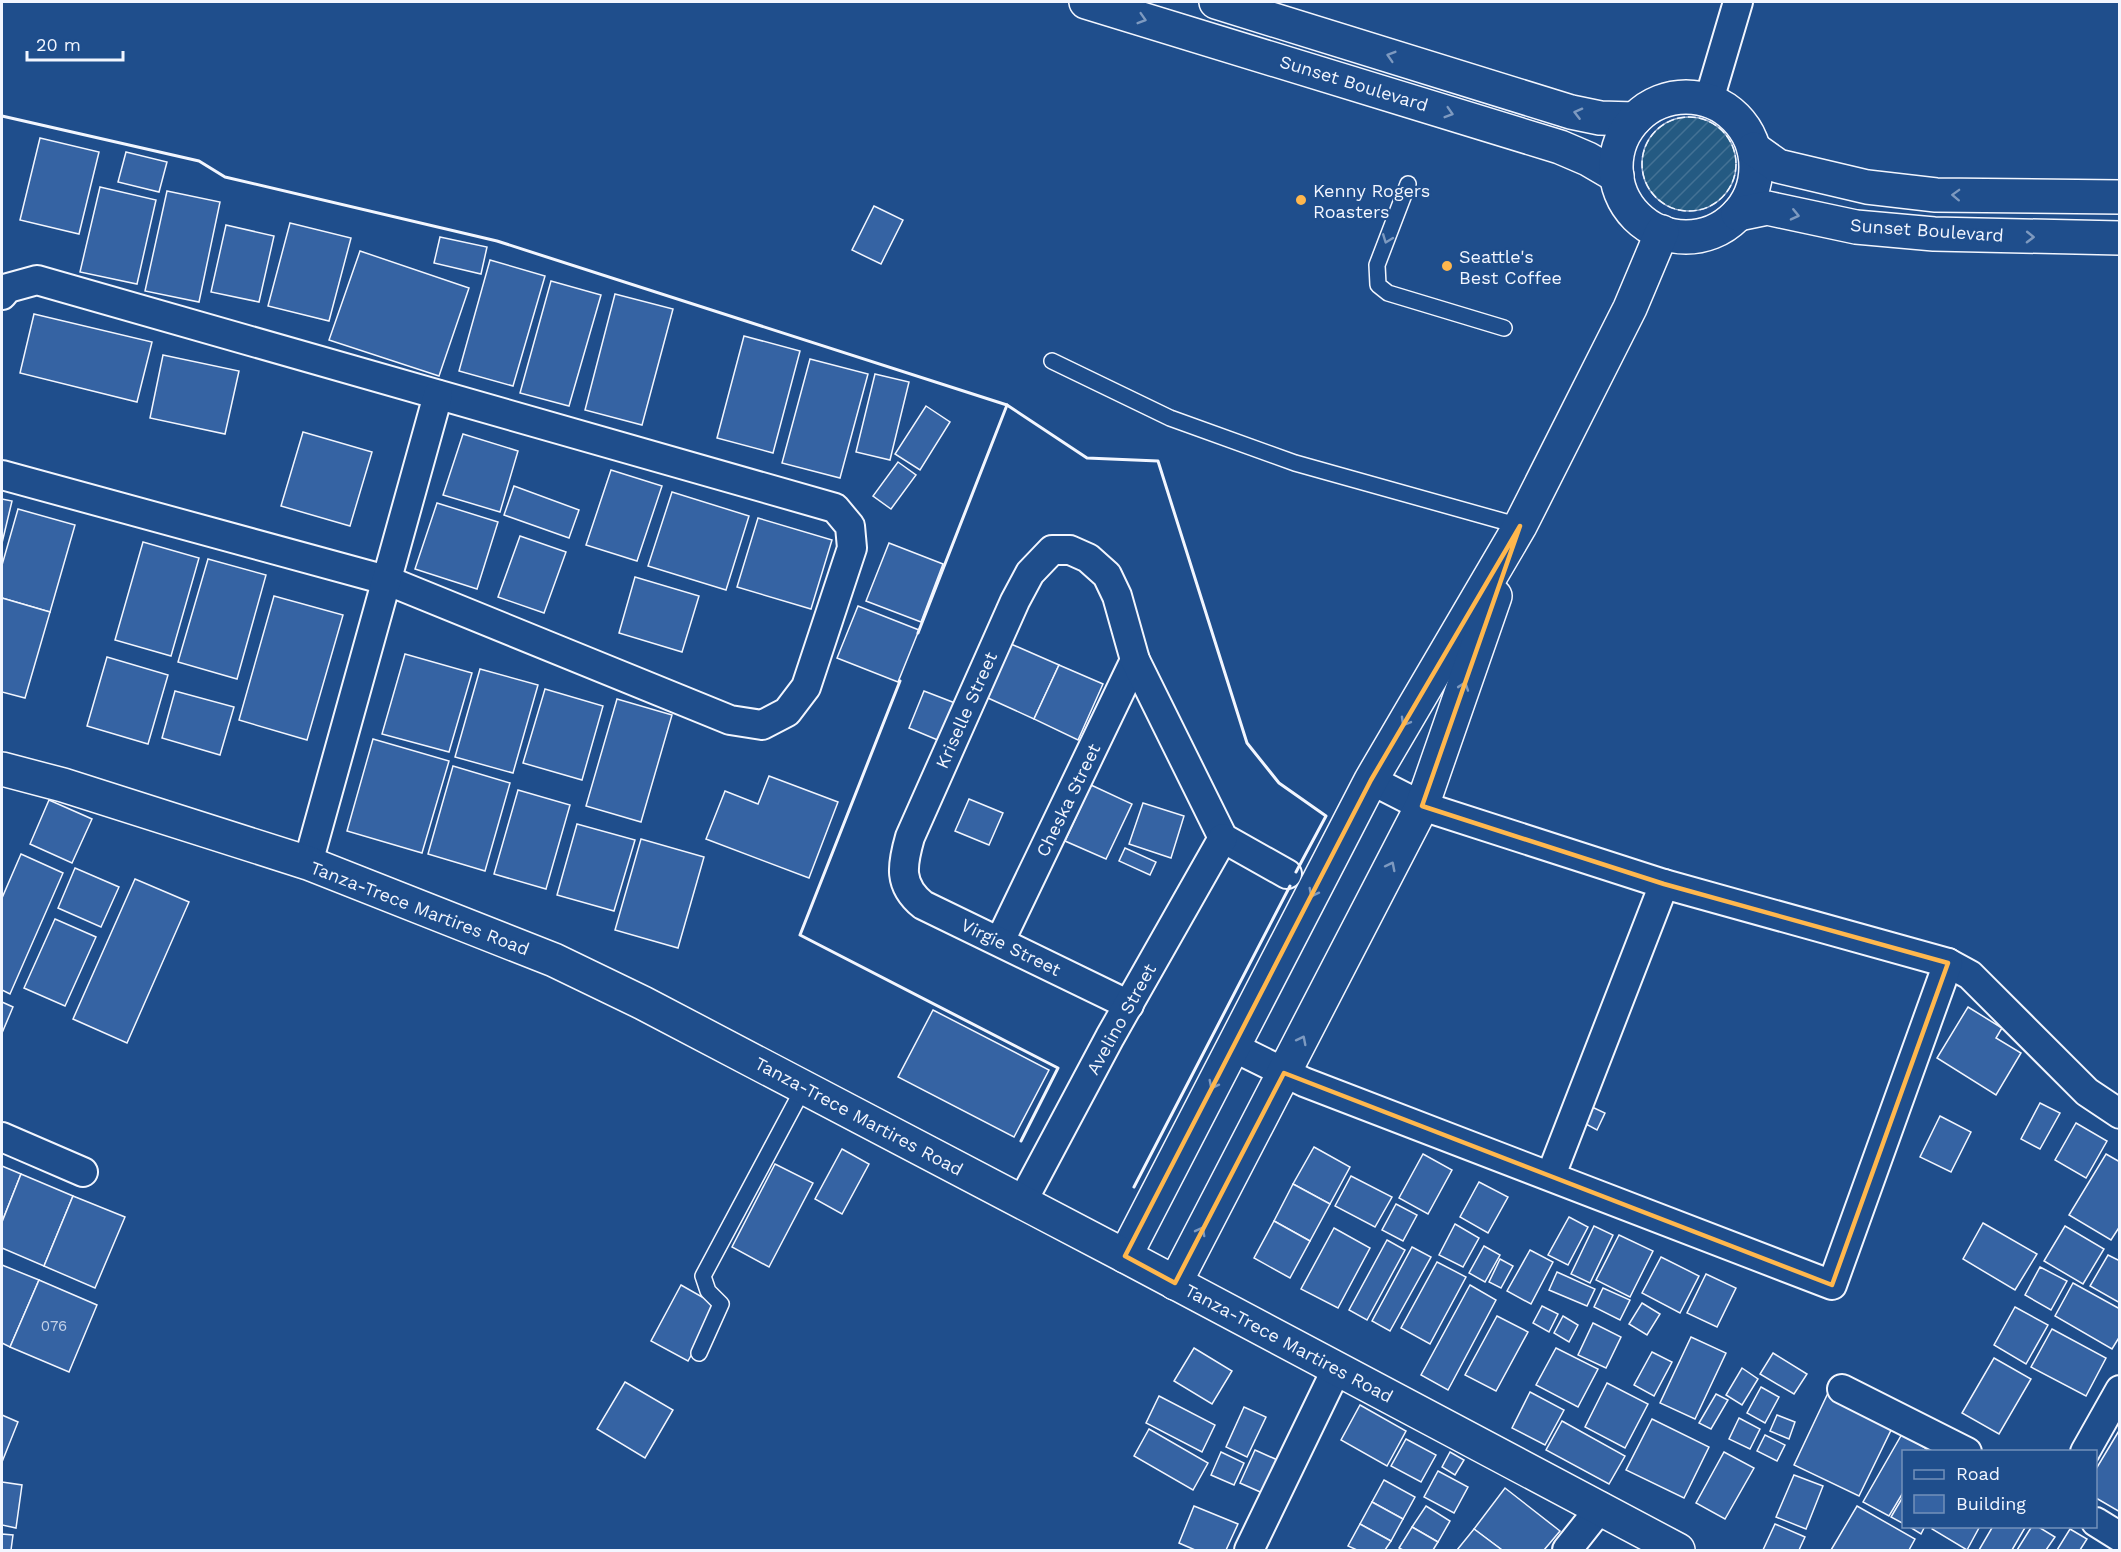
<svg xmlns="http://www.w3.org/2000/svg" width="2121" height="1552" font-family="'Work Sans',sans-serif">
<defs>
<pattern id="garden-furrows" width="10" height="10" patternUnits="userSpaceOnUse" patternTransform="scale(1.5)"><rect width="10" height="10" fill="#245a82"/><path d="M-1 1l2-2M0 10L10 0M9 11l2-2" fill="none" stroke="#447295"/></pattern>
</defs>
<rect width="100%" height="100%" fill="#1f4e8c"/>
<!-- garden -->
<circle fill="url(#garden-furrows)" stroke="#a8bbd7" stroke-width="1.5" cx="1689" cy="164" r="47"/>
<!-- building -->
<g fill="#3563a3" stroke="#f2f6ff" stroke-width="1.5">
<path d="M40 138 99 152 79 234 20 220Z"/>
<path d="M126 152 167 162 159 192 118 182Z"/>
<path d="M100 187 156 200 137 284 80 272Z"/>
<path d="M167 191 220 202 199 302 145 291Z"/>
<path d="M874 206 903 220 881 264 852 250Z"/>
<path d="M290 223 351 238 329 321 268 306Z"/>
<path d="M226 225 274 236 259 302 211 292Z"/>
<path d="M440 237 487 247 481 274 434 263Z"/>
<path d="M360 251 469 288 439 376 329 340Z"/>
<path d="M490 260 545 276 513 386 459 371Z"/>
<path d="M551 281 601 295 569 406 520 393Z"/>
<path d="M615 294 673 309 642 425 585 410Z"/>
<path d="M34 314 152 342 137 402 20 373Z"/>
<path d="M744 336 800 351 773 453 717 438Z"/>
<path d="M163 355 239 371 225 434 150 418Z"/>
<path d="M810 359 868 374 840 478 782 463Z"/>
<path d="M875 374 909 382 890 460 856 452Z"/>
<path d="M926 406 950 422 920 470 895 454Z"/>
<path d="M303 432 372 452 350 526 281 506Z"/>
<path d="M463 434 518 451 500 512 443 495Z"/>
<path d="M898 462 916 475 891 509 873 496Z"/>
<path d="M611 470 662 486 637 561 586 545Z"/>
<path d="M514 486 579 510 569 538 504 515Z"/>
<path d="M672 492 749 516 726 590 648 566Z"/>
<path d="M2 499 12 501 2 543Z"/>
<path d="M437 503 498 522 477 589 415 569Z"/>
<path d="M18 509 75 525 50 612 2 598V565Z"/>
<path d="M758 518 832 540 811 609 737 587Z"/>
<path d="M520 536 566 552 544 613 498 597Z"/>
<path d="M143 542 199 558 171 656 115 640Z"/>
<path d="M889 543 943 564 921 622 866 601Z"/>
<path d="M208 559 266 575 237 679 178 662Z"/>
<path d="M635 577 699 596 682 652 619 633Z"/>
<path d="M274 596 343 615 307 740 239 720Z"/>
<path d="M2 598 50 612 25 698 2 692Z"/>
<path d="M858 606 919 630 898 682 837 658Z"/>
<path d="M1011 644 1059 665 1034 719 988 698Z"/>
<path d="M405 654 472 673 449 752 382 734Z"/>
<path d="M107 657 168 675 148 744 87 726Z"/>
<path d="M1059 665 1103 684 1078 740 1034 719Z"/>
<path d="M480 669 538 685 513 773 455 757Z"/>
<path d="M545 689 603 706 582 780 523 763Z"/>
<path d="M175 691 234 707 220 755 162 738Z"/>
<path d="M924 691 955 703 940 741 909 728Z"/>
<path d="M617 699 672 715 641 822 586 806Z"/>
<path d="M373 739 449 761 422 853 347 831Z"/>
<path d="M453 766 510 783 485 871 428 854Z"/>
<path d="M769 776 838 802 809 878 706 839 725 791 758 804Z"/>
<path d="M1091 785 1132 804 1106 859 1065 841Z"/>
<path d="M518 790 570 805 546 889 494 874Z"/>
<path d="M969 799 1003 813 989 845 955 831Z"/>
<path d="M49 800 92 819 72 863 30 844Z"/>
<path d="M1143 803 1184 816 1171 858 1129 844Z"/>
<path d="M577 824 635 840 614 911 557 895Z"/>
<path d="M641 839 704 857 678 948 615 930Z"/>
<path d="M1125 848 1156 862 1150 875 1119 861Z"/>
<path d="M21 854 63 873 10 994 2 990V898Z"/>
<path d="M75 868 119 887 101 927 58 908Z"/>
<path d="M135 879 189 902 127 1043 73 1019Z"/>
<path d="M55 919 96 937 65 1006 24 988Z"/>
<path d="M2 1002 13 1007 2 1033Z"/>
<path d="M1968 1007 2002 1028 1996 1038 2021 1053 1996 1095 1937 1058Z"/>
<path d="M933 1010 1049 1070 1014 1137 898 1077Z"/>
<path d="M2040 1103 2060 1113 2040 1149 2021 1139Z"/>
<path d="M1592 1107 1605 1113 1597 1130 1584 1123Z"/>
<path d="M1940 1116 1971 1132 1951 1172 1920 1157Z"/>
<path d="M2076 1123 2107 1141 2086 1178 2055 1160Z"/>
<path d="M1314 1147 1350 1167 1330 1204 1293 1184Z"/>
<path d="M842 1149 869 1164 842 1214 815 1199Z"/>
<path d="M1423 1154 1452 1170 1428 1214 1399 1198Z"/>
<path d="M2106 1154 2120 1162V1226L2111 1240 2069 1215Z"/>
<path d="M775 1164 813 1183 769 1267 732 1247Z"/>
<path d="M2 1166 21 1174 2 1222Z"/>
<path d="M21 1174 73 1196 44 1266 2 1248V1222Z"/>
<path d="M1351 1176 1392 1197 1375 1227 1335 1206Z"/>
<path d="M1479 1182 1508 1197 1488 1233 1460 1217Z"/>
<path d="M1293 1184 1330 1204 1310 1241 1274 1221Z"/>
<path d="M73 1196 125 1217 95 1288 44 1266Z"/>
<path d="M1396 1204 1417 1215 1403 1241 1382 1230Z"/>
<path d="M1569 1217 1588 1227 1568 1265 1548 1255Z"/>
<path d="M1274 1221 1310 1241 1290 1278 1254 1258Z"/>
<path d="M1983 1223 2037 1254 2015 1290 1963 1259Z"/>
<path d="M1455 1224 1479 1238 1463 1267 1439 1255Z"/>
<path d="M1594 1226 1613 1235 1590 1283 1571 1274Z"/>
<path d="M2065 1226 2104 1249 2083 1284 2044 1261Z"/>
<path d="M1334 1228 1370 1248 1338 1308 1301 1289Z"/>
<path d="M1619 1235 1653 1251 1630 1297 1596 1280Z"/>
<path d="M1387 1240 1405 1250 1367 1320 1349 1310Z"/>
<path d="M1484 1246 1500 1255 1485 1282 1469 1273Z"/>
<path d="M1412 1247 1431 1257 1390 1331 1372 1321Z"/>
<path d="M1530 1250 1553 1262 1531 1304 1507 1291Z"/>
<path d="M2108 1255 2120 1261V1303L2090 1286Z"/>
<path d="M1661 1257 1699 1276 1680 1313 1642 1293Z"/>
<path d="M1500 1259 1513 1266 1501 1288 1489 1282Z"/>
<path d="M1437 1262 1466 1277 1430 1344 1401 1328Z"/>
<path d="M2 1265 39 1280 10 1347 2 1343Z"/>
<path d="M2040 1267 2067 1281 2051 1310 2025 1295Z"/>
<path d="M1557 1272 1595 1289 1587 1306 1549 1290Z"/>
<path d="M1706 1274 1736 1288 1717 1327 1687 1313Z"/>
<path d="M39 1280 97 1305 69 1372 10 1347Z"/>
<path d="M2073 1283 2120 1309V1336L2112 1349 2055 1316Z"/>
<path d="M681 1285 718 1306 688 1361 651 1341Z"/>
<path d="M1470 1285 1496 1300 1448 1390 1421 1375Z"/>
<path d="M1603 1288 1630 1300 1620 1320 1594 1307Z"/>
<path d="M1642 1303 1660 1314 1647 1335 1629 1324Z"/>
<path d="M1542 1306 1558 1314 1549 1332 1533 1323Z"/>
<path d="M2015 1307 2048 1325 2026 1364 1994 1345Z"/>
<path d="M1497 1316 1528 1332 1496 1391 1465 1375Z"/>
<path d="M1563 1316 1578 1325 1569 1342 1554 1333Z"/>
<path d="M1593 1323 1621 1337 1606 1368 1578 1355Z"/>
<path d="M2052 1329 2106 1358 2086 1396 2031 1367Z"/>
<path d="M1691 1337 1726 1353 1695 1419 1660 1403Z"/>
<path d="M1194 1348 1232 1371 1212 1404 1174 1381Z"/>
<path d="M1556 1348 1598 1369 1578 1407 1536 1385Z"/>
<path d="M1652 1352 1672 1362 1654 1396 1634 1385Z"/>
<path d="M1773 1353 1807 1374 1794 1394 1760 1374Z"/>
<path d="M1994 1358 2031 1379 1999 1434 1962 1413Z"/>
<path d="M1742 1368 1758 1379 1742 1405 1726 1395Z"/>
<path d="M625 1382 673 1410 645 1458 597 1429Z"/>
<path d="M1607 1383 1648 1404 1625 1448 1585 1427Z"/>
<path d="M1761 1387 1779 1397 1765 1423 1747 1413Z"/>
<path d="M1530 1392 1564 1410 1545 1445 1512 1428Z"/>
<path d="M1828 1393 1894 1424 1859 1496 1794 1465Z"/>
<path d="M1716 1394 1728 1400 1711 1429 1699 1423Z"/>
<path d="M1159 1396 1215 1425 1202 1452 1146 1423Z"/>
<path d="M1360 1405 1406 1431 1387 1466 1341 1440Z"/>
<path d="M1244 1407 1266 1417 1247 1457 1226 1447Z"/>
<path d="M2 1415 18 1422 2 1462Z"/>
<path d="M1777 1415 1795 1422 1789 1439 1770 1431Z"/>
<path d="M1739 1418 1760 1429 1750 1449 1729 1439Z"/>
<path d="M1652 1419 1709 1447 1684 1498 1626 1470Z"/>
<path d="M1562 1421 1625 1456 1609 1484 1546 1450Z"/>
<path d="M1149 1429 1208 1463 1193 1490 1134 1456Z"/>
<path d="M2120 1429V1512L2096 1498V1469Z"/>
<path d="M1902 1434 1927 1449 1925 1452H1904V1491L1889 1516 1863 1502Z"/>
<path d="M1765 1435 1785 1445 1777 1461 1757 1451Z"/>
<path d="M1406 1439 1436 1455 1421 1482 1391 1466Z"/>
<path d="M1255 1450 1282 1462 1267 1495 1240 1483Z"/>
<path d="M1221 1452 1244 1463 1234 1485 1211 1475Z"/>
<path d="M1450 1452 1464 1460 1455 1475 1442 1467Z"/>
<path d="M1724 1452 1754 1468 1725 1519 1696 1503Z"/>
<path d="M1438 1471 1468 1487 1454 1513 1424 1497Z"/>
<path d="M1794 1475 1823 1486 1806 1529 1776 1517Z"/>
<path d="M1384 1480 1415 1497 1403 1519 1372 1502Z"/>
<path d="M2 1482 22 1485 16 1528 2 1525Z"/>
<path d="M1505 1488 1560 1531 1544 1550H1502L1474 1529Z"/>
<path d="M1904 1495V1524L1891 1517Z"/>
<path d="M1372 1502 1403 1519 1391 1541 1360 1524Z"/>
<path d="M1194 1506 1238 1524 1226 1550H1195L1179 1543Z"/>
<path d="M1426 1506 1450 1521 1438 1542 1412 1527Z"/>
<path d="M1857 1506 1915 1539 1909 1550H1831Z"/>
<path d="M1360 1524 1391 1541 1385 1550H1357L1348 1546Z"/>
<path d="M1775 1524 1805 1537 1799 1550H1763Z"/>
<path d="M1908 1526H1925L1921 1534Z"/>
<path d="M1933 1526H1980L1967 1550 1932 1529Z"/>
<path d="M1993 1526H2026L2012 1550H1979Z"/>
<path d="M2032 1526H2037L2055 1537 2046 1550H2017Z"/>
<path d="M1412 1527 1438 1542 1433 1550H1403L1399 1548Z"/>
<path d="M1474 1529 1502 1550H1457Z"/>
<path d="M2070 1529 2087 1539 2080 1550H2057Z"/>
<path d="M2 1534 13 1535 11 1550H2Z"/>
</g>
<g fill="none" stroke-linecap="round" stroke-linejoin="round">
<!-- lane casing -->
<g stroke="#f2f6ff" stroke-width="18">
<g id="lane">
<path d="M1408 184 1377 265 1378 285 1388 293 1504 328"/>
<path d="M1052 361 1170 418 1295 463 1520 526"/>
<path d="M699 1353 721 1304 708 1291 703 1276 804 1087"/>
</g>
</g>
<!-- street casing -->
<g stroke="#f2f6ff" stroke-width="32">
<g id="street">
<path d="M1709 100 1738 2"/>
<path d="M2 295 8 288 37 280 835 508 850 526 852 548 806 687 787 712 762 725 730 720 386 580 2 475"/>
<path d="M1371 780 1422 806 1664 884 1948 963 1970 975 2087 1092 2120 1114"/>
<path d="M308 863 438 395"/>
<path d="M1000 941 1135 660"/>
<path d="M1129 1005 923 905C898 885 902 865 910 837L1015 601 1030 573 1052 550H1070L1088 558 1107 575 1117 596 1135 660 1223 838 1287 874"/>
<path d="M1233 1047 1304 1082 1832 1285 1948 963"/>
<path d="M2 1137 83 1172"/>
<path d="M1551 1175 1664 884"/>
<path d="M1022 1202 1110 1037 1223 838"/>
<path d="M1842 1389 1967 1452"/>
<path d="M2085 1452 2120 1390"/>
<path d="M2096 1522 2120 1537"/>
<path d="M1249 1550 1337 1368"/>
<path d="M1567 1550 1601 1507"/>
</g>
</g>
<!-- secondary casing -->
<g stroke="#f2f6ff" stroke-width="36">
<g id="secondary">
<path d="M1086 2 1560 147 1588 159 1617 176"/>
<path d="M1216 2 1571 112 1600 118 1635 119"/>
<circle cx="1686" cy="167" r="70"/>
<path d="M1754 149 1778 166 1867 187 1936 195 2120 197"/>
<path d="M1738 214 1767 208 1856 227 1934 234 2120 238"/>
<path d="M1125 1256 1371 780 1520 526 1630 308 1662 232"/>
<path d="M1175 1283 1422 806 1495 596"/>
</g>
</g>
<!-- primary casing -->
<g stroke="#f2f6ff" stroke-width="36">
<path id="primary" d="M2 769 63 785 308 863 554 960 643 1003 1125 1256 1678 1550"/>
</g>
<!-- lane -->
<use href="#lane" stroke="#1f4e8c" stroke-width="15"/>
<!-- street -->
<use href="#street" stroke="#1f4e8c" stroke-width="28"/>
<!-- secondary -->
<use href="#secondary" stroke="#1f4e8c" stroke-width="33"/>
<!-- primary -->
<use href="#primary" stroke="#1f4e8c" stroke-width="33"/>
<!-- fence -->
<circle stroke="#f2f6ff" stroke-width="1.5" stroke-dasharray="8 3" stroke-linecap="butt" cx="1689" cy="164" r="47"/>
<!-- wall -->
<g stroke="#f2f6ff" stroke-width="3">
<path d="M2 116 199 161 225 177 497 241 1007 405 1087 458 1158 461 1247 743 1279 783 1326 816 1296 872"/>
<path d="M918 633 1007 405"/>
<path d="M900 681 800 935 1058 1068 1021 1141"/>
<path d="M1134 1187 1290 886"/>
</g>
</g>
<!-- one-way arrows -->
<defs><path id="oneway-chevron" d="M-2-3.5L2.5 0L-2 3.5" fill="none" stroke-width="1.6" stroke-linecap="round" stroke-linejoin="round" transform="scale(1.5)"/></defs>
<g stroke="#7e9ac0">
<use href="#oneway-chevron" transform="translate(1142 19) rotate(17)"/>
<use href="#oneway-chevron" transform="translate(1391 56) rotate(-163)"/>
<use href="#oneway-chevron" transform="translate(1449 113) rotate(17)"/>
<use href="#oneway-chevron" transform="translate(1578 113) rotate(-166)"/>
<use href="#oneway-chevron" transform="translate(1956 195) rotate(-178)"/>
<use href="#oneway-chevron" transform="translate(1795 215) rotate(13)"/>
<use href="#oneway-chevron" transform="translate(2030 237) rotate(1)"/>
<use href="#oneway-chevron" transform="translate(1387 239) rotate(111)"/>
<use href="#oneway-chevron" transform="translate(1464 686) rotate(-71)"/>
<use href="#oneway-chevron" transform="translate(1405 722) rotate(120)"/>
<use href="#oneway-chevron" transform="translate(1391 866) rotate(-63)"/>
<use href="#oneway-chevron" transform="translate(1313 893) rotate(117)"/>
<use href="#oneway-chevron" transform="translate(1302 1040) rotate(-63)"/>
<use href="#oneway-chevron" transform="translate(1213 1085) rotate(117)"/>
<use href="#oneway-chevron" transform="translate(1201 1231) rotate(-62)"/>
</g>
<!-- marked area -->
<path fill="none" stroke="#ffb74d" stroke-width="4.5" stroke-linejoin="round" d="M1520 526 1422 806 1664 884 1948 963 1832 1285 1284 1073 1175 1283 1125 1256 1371 780Z"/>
<!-- markers -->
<g fill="#ffb74d" stroke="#1f4e8c" stroke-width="2">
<circle cx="1301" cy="200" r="6"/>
<circle cx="1447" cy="266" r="6"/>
</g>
<g text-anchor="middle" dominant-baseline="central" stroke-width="4.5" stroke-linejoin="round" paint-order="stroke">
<!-- number labels -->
<g font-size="15" fill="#c3d1e8">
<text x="54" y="1326">076</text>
</g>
<!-- street labels -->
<g font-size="18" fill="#f2f6ff" stroke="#1f4e8c">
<text transform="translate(1354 83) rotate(17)">Sunset Boulevard</text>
<text transform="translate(1927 230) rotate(4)">Sunset Boulevard</text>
<text transform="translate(966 710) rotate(-66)">Kriselle Street</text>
<text transform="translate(1068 800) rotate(-64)">Cheska Street</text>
<text transform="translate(420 908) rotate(21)">Tanza-Trece Martires Road</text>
<text transform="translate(1011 947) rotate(26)">Virgie Street</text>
<text transform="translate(1121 1019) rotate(-61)">Avelino Street</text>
<text transform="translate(859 1116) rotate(28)">Tanza-Trece Martires Road</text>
<text transform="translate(1289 1343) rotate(28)">Tanza-Trece Martires Road</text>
</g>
<!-- poi labels -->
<g font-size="18" fill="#f2f6ff" stroke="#1f4e8c" text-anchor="start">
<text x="1313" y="190">Kenny Rogers<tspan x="1313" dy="21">Roasters</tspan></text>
<text x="1459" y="256">Seattle's<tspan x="1459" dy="21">Best Coffee</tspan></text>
</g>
</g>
<!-- border -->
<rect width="2121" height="1552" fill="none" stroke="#f2f6ff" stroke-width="6"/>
<!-- legend -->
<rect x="1902" y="1450" width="195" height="78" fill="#1f4e8c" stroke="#7391ba" stroke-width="1.5"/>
<rect x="1914" y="1470" width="30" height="9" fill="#1f4e8c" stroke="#7391ba" stroke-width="1.5"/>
<text x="1956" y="1480" font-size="18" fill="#f2f6ff">Road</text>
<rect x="1914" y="1495" width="30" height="18" fill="#3563a3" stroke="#7391ba" stroke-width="1.5"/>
<text x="1956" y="1510" font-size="18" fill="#f2f6ff">Building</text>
<!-- scale -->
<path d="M27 51v9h96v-9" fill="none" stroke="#f2f6ff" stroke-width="3"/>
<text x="36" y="51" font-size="18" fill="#f2f6ff" stroke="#1f4e8c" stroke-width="4.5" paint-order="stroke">20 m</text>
</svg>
